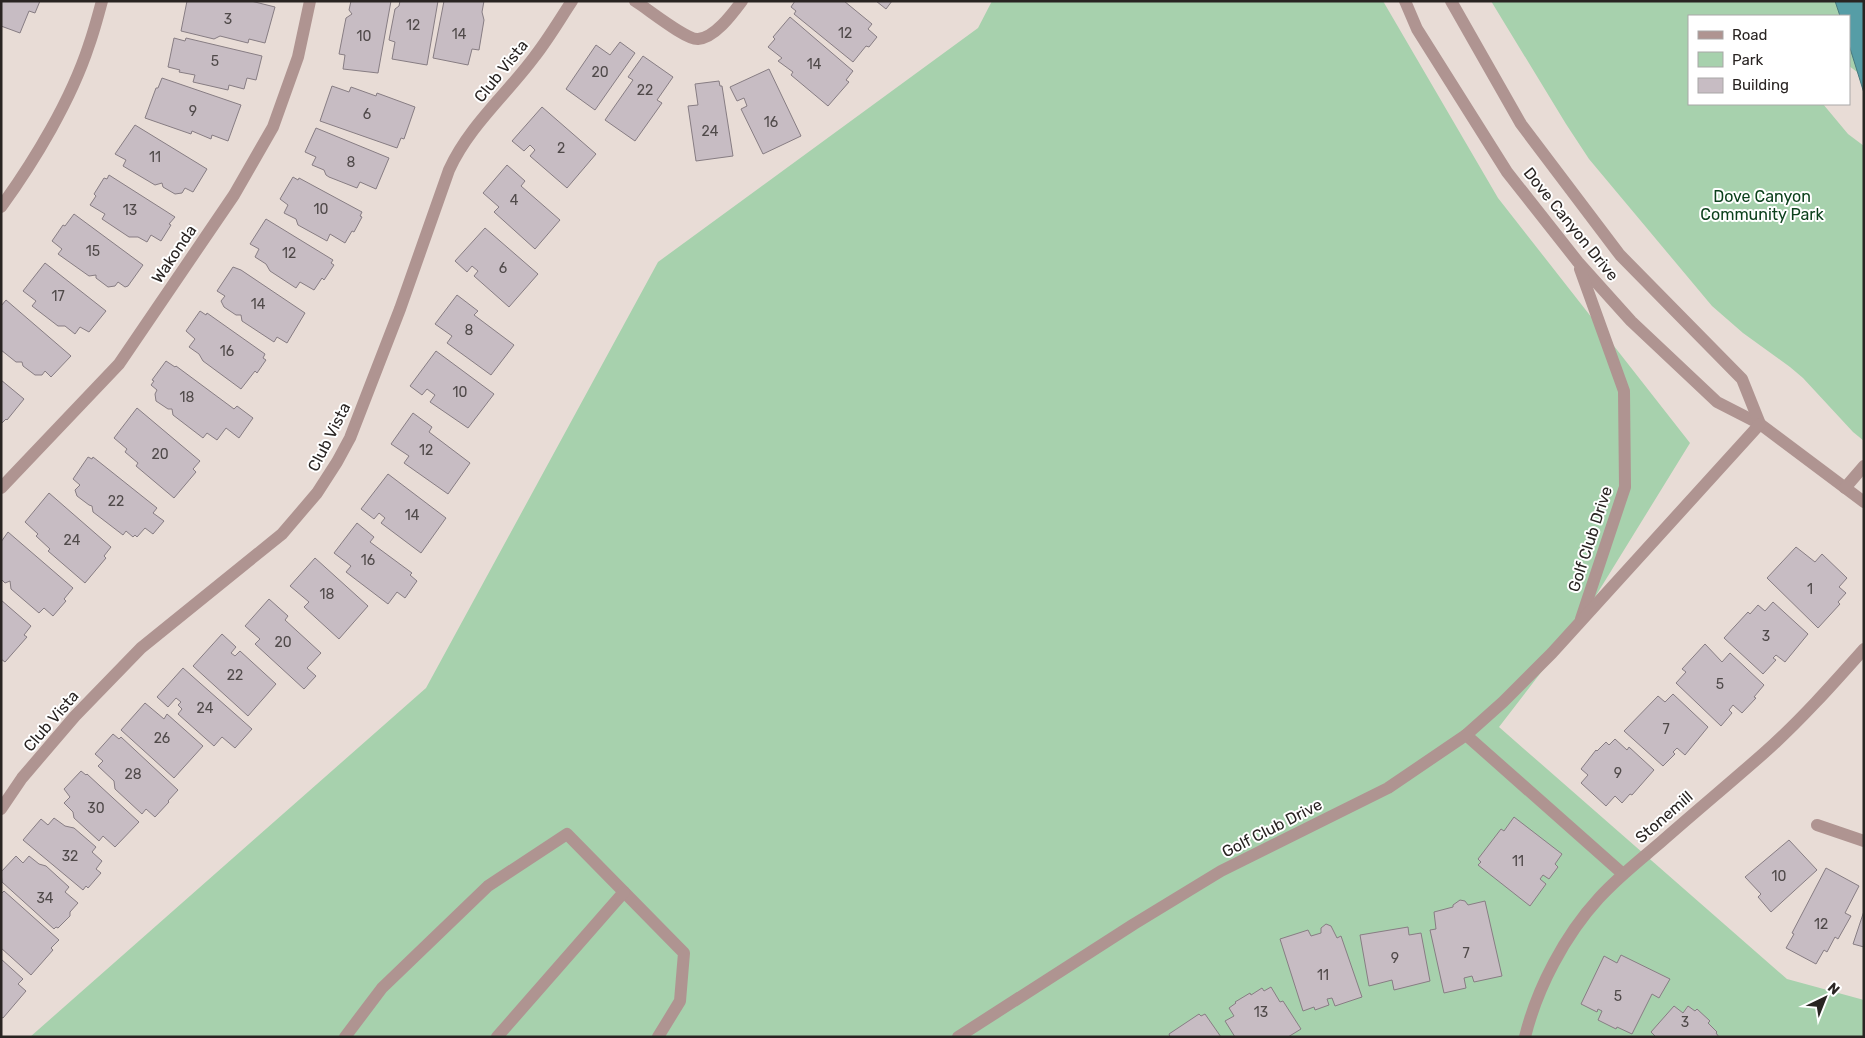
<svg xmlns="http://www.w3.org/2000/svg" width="1865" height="1038" font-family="Rubik,sans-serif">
<rect width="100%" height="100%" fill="#e8dcd6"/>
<!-- green -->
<g fill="#a7d1ad">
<path d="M992 1H1383L1498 198 1690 443 1579 623 1499 727 1787 979 1864 1000V1037H30L426 688 658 262 978 28Z"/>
<path d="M1491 1H1864V77L1849 66V16H1689V104H1823L1848 134 1864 146V441L1853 432 1803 378 1790 367 1743 333 1712 306 1589 159 1566 124Z"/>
</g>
<!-- water -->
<path fill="#569da6" stroke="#48797e" d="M1835 1H1864V93L1849 45V16H1840Z"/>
<!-- building -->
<g fill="#c7bcc3" stroke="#877d83">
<path d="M1 1H40L35 13 29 11 20 33 1 26Z"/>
<path d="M187 1H251L275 7 265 43 249 39 248 43 220 36 214 39 181 31Z"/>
<path d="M351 1H391L378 73 343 69 345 55 339 54 346 18 352 14 349 10Z"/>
<path d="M400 1H438L427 65 392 59 395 42 389 40 395 9 399 6Z"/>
<path d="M444 1H484L482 12 484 20 479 50 472 49 468 65 433 58Z"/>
<path d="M795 1H844L872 24 868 29 877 37 869 47 866 46 853 62 794 14 796 11 791 7Z"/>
<path d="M876 1H892L886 9Z"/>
<path d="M790 17 853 71 846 80 849 82 828 106 791 75 793 72 778 61 782 58 768 47 775 39 773 37Z"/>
<path d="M174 38 185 41 186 38 262 56 256 80 247 78 244 89 229 85 228 90 193 82 195 75 179 72 180 70 168 67Z"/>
<path d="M620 42 635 53 595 110 566 89 596 45 610 55Z"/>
<path d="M643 56 673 77 657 100 662 103 635 141 605 120 633 80 628 77Z"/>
<path d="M769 69 801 136 763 154 741 109 747 106 744 98 737 101 730 87Z"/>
<path d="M162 78 241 105 228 141 212 135 211 139 192 131 191 134 145 118 156 88H158Z"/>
<path d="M719 81 720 86H722L733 156 696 161 688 106 698 105 695 84Z"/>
<path d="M332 86 349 92 351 87 376 96 377 93 415 107 404 139 401 138 397 148 320 121Z"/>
<path d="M542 107 596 154 567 188 530 156 535 150 530 145 524 151 512 141Z"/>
<path d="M135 125 207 169 193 192 185 188 182 193 175 194 163 187 162 183 155 185 123 166 126 160 115 154Z"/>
<path d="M316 128 389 158 376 189 360 182 357 188 329 177 326 175 324 170 312 165 316 157 305 152Z"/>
<path d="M507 165 525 181 521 186 560 220 535 249 494 212 499 207 483 193Z"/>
<path d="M109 175 175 217 169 224 171 225 161 241 151 235 147 242 138 237H129L102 219 105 214 90 205 96 196 94 194 104 178 107 179Z"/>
<path d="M293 177 298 180 299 178 362 212 360 216 362 217 354 232 352 231 345 243 330 234 327 241 298 225 296 219 284 213 288 205 280 199Z"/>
<path d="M74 214 143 265 128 286 125 287 118 282 115 286 108 287 96 278V275L89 276 58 254 62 249 52 241 63 225 65 226Z"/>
<path d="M266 219 333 260 331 263 334 265 324 280 322 278 314 290 300 282 296 288 270 271 266 264 255 257 259 249 250 244Z"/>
<path d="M485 228 538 274 509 307 474 276 478 271 472 266 467 272 455 261Z"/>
<path d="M45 263 106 311 89 332 80 327 75 334 65 326H58L32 306 36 301 23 291Z"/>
<path d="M233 267 241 270 305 313 287 343 277 337 274 342 242 321 241 315H236L224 307 221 301 225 296 217 291Z"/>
<path d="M457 295 478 311 474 315 514 345 491 375 447 343 452 336 435 324Z"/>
<path d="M6 300 71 356 51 377 45 371 42 375H35L23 366 22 362H16L1 350V306Z"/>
<path d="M200 311 206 315 207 313 265 354 263 358 266 360 257 373 255 371 241 389 203 361 199 354 189 347 195 339 186 331Z"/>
<path d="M436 351 494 394 468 428 430 402 435 395 427 389 422 395 410 386Z"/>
<path d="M166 361 175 367 176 366 234 409 237 406 253 418 239 438 226 428 217 440 207 433 203 438 173 415 172 409H168L156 401 155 394 157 390 151 385 154 381 152 380Z"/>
<path d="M1 380 24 399 7 420 6 419 1 424Z"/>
<path d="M137 408 200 461 193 469 196 472 174 498 136 466 138 463 125 452 127 449 114 438Z"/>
<path d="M413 413 432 427 429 432 470 463 448 494 404 463 409 456 391 444Z"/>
<path d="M88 457 92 459 93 457 157 508 153 513 164 521 153 534 145 528 137 537 135 535 133 537 126 531 123 535 93 512 92 506 89 505 77 496 75 490 80 485 73 479Z"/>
<path d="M388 474 446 518 421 553 381 523 385 518 379 513 374 519 361 509Z"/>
<path d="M49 493 111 547 104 556 106 558 85 583 48 551 50 549 36 536 38 534 25 522Z"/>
<path d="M357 523 374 537 370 542 412 573 410 575 417 581 405 598 397 592 388 604 346 572 351 566 334 553Z"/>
<path d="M8 532 73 588 64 599 66 601 53 616 44 608 39 613 11 589 10 581 5 583 1 579V542Z"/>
<path d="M1796 547 1815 562 1822 554 1847 578 1839 587 1846 593 1838 602 1840 604 1818 628 1767 578Z"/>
<path d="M315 558 368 606 339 639 304 607 309 602 290 586Z"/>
<path d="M269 599 288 616 285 620 321 653 307 668 316 676 304 689 255 644 260 639 245 626Z"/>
<path d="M1 600 31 626 24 635 27 637 5 662 1 659Z"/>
<path d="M1773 602 1808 634 1785 662 1776 655 1773 658 1776 660 1763 674 1724 638 1748 612 1750 614 1758 605 1765 611Z"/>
<path d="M222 634 236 647 231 653 235 656 240 651 276 684 248 716 193 666Z"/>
<path d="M1705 644 1722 662 1730 653 1764 685 1754 697 1756 698 1742 713 1733 705 1729 710 1732 713 1721 726 1676 683 1686 672 1682 669Z"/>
<path d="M183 668 252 729 235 748 222 737 214 746 178 714 182 709 178 705 181 702 176 698 168 707 157 697Z"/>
<path d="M1673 694 1708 727 1685 755 1677 748 1673 752 1675 754 1663 766 1624 731 1658 696 1665 702Z"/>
<path d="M145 703 164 719 167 714 203 746 174 778 121 730Z"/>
<path d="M113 734 119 739 121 737 178 790 168 801 169 802 155 817 146 809 142 814 115 789 114 781 98 766 103 761 95 754Z"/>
<path d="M1615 739 1627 750 1629 747 1654 770 1632 795 1630 794 1622 803 1615 796 1606 806 1581 783 1588 775 1581 769 1596 750 1597 751 1606 742 1609 745Z"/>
<path d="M81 771 86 775 87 774 139 822 115 847 103 836 99 841 74 818 73 812 64 803 70 797 64 789Z"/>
<path d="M1514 817 1562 854 1555 864 1558 867 1549 879 1543 875 1540 879 1546 884 1530 906 1478 865 1481 862 1478 859 1501 829 1504 831Z"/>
<path d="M54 818 65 826 74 828 96 847 92 852 102 861 96 869 101 873 88 888 86 886 83 890 23 840 41 819 48 825Z"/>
<path d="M1789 840 1817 870 1771 912 1758 897 1761 894 1745 877Z"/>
<path d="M16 856 23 863 29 856 39 864 46 866 69 887 65 892 78 903 70 912V916L58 928 56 927 54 929 2 882 1 872Z"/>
<path d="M1826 868 1859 886 1845 913 1851 916 1838 939 1835 937 1827 952 1824 950 1816 964 1786 948 1794 934 1792 933Z"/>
<path d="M4 891 59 940 51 948 53 950 31 975 1 948V894Z"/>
<path d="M1460 900 1465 901 1468 905 1485 901 1502 976 1474 982 1472 976 1464 978 1466 988 1444 993 1430 930 1436 929 1434 912 1453 907V905Z"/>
<path d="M1864 911V947L1853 944Z"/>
<path d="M1326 924 1331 926 1337 938 1341 936 1362 997 1335 1006 1332 998 1327 999 1329 1005 1315 1010 1314 1007 1303 1011 1280 939 1308 930 1311 936 1321 933V928Z"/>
<path d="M1408 927 1409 935 1421 933 1430 981 1394 990 1392 980 1369 986 1360 935Z"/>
<path d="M1621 955 1670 979 1659 998 1652 994 1632 1034 1617 1027 1616 1029 1598 1020 1602 1011 1598 1009 1597 1012 1581 1004 1604 956 1617 963Z"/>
<path d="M1 959 23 979 18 984 26 991 3 1018 1 1017Z"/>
<path d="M1271 987 1280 1002 1283 1001 1301 1029 1288 1037H1235L1225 1021 1234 1016 1229 1008 1236 1003 1235 1002 1250 993 1251 995 1262 988 1264 991Z"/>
<path d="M1674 1006 1683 1013 1688 1006 1695 1011 1697 1009 1710 1021 1708 1023 1717 1032 1716 1033 1719 1037H1656L1651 1032Z"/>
<path d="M1199 1014 1201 1016 1205 1014 1221 1037H1170L1169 1034Z"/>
</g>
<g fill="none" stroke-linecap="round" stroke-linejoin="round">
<!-- minor -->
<g stroke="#af9491" stroke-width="12">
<path d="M635 1C648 9 686 40 698 39 715 38 733 13 742 1"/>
<path d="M1405 1 1417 29 1507 172 1578 262 1631 321 1717 402 1760 424 1864 502"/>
<path d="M1451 1 1521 124 1620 255 1742 379 1760 424"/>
<path d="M1 207C35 160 71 100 89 45 94 31 98 16 102 1"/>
<path d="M1580 269 1624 391 1625 487 1581 619"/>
<path d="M1 488 119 364 234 195 273 127 298 57 310 1"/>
<path d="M1845 488 1864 466"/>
<path d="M1466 735 1623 874"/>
<path d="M1 809 22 778 75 716 141 648 282 534 317 493 337 462 350 438 400 309 449 170C469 126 507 94 535 56 549 38 560 19 572 1"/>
<path d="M1817 825 1864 841"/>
<path d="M345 1037 382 988 488 886 567 834 684 953 680 1001 658 1037"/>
<path d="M497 1037 624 892"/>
<path d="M958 1037 1134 924 1221 871 1388 788 1466 735 1503 702 1552 653 1760 424"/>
<path d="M1525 1037C1537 988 1565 935 1599 898 1618 877 1640 860 1661 842 1695 812 1730 783 1764 753 1800 721 1832 685 1864 649"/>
</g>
</g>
<g text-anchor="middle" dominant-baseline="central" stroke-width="4" stroke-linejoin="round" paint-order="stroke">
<!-- number labels -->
<g font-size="14" fill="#504a4a">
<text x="228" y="19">3</text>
<text x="413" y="25">12</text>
<text x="845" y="33">12</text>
<text x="459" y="34">14</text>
<text x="364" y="36">10</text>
<text x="215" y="61">5</text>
<text x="814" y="64">14</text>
<text x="600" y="72">20</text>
<text x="645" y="90">22</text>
<text x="193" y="111">9</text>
<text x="367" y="114">6</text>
<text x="771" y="122">16</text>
<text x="710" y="131">24</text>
<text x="561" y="148">2</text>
<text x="155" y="157">11</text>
<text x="351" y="162">8</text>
<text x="514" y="200">4</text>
<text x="321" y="209">10</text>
<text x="130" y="210">13</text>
<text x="93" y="251">15</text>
<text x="289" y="253">12</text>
<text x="503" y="268">6</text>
<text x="58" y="296">17</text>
<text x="258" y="304">14</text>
<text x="469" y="330">8</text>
<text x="227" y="351">16</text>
<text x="460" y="392">10</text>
<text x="187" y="397">18</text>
<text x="426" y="450">12</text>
<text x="160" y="454">20</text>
<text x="116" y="501">22</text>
<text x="412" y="515">14</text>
<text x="72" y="540">24</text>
<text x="368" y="560">16</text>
<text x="1810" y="589">1</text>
<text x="327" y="594">18</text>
<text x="1766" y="636">3</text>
<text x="283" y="642">20</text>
<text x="235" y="675">22</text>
<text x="1720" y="684">5</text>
<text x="205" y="708">24</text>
<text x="1666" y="729">7</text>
<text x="162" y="738">26</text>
<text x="1618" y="773">9</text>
<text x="133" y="774">28</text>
<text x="96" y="808">30</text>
<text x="70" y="856">32</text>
<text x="1518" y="861">11</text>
<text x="1779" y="876">10</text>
<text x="45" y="898">34</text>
<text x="1821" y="924">12</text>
<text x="1466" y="953">7</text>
<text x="1395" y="958">9</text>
<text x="1323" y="975">11</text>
<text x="1618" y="996">5</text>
<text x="1261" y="1012">13</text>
<text x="1685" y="1022">3</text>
</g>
<!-- street labels -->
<g font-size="16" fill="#292422" stroke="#fff">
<text transform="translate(501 71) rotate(-51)">Club Vista</text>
<text transform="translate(1571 224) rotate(51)">Dove Canyon Drive</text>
<text transform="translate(174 254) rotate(-56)">Wakonda</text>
<text transform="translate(329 437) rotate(-63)">Club Vista</text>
<text transform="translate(1590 539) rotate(-72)">Golf Club Drive</text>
<text transform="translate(51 721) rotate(-49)">Club Vista</text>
<text transform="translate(1664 817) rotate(-41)">Stonemill</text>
<text transform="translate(1272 828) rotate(-27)">Golf Club Drive</text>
</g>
<!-- park labels -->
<g font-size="16" fill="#0c401c" stroke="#fff">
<text x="1762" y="196">Dove Canyon<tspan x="1762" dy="18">Community Park</tspan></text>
</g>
</g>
<!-- border -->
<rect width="1865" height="1038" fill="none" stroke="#292422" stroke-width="5"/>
<!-- legend -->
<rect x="1688" y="15" width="162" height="90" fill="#ffffff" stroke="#a9a7a7"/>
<rect x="1698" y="31" width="25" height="8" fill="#af9491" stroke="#a9a7a7"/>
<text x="1732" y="40" font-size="15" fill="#292422">Road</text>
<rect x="1698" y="52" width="25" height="15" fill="#a7d1ad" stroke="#a9a7a7"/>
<text x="1732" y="65" font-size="15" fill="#292422">Park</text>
<rect x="1698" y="78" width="25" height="15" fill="#c7bcc3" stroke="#a9a7a7"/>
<text x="1732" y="90" font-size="15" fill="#292422">Building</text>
<!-- north arrow -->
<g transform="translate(1825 998) rotate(43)" stroke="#ffffff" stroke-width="4" paint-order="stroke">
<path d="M0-4L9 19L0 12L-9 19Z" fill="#292422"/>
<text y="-8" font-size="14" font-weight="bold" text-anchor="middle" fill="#292422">N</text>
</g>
</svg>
